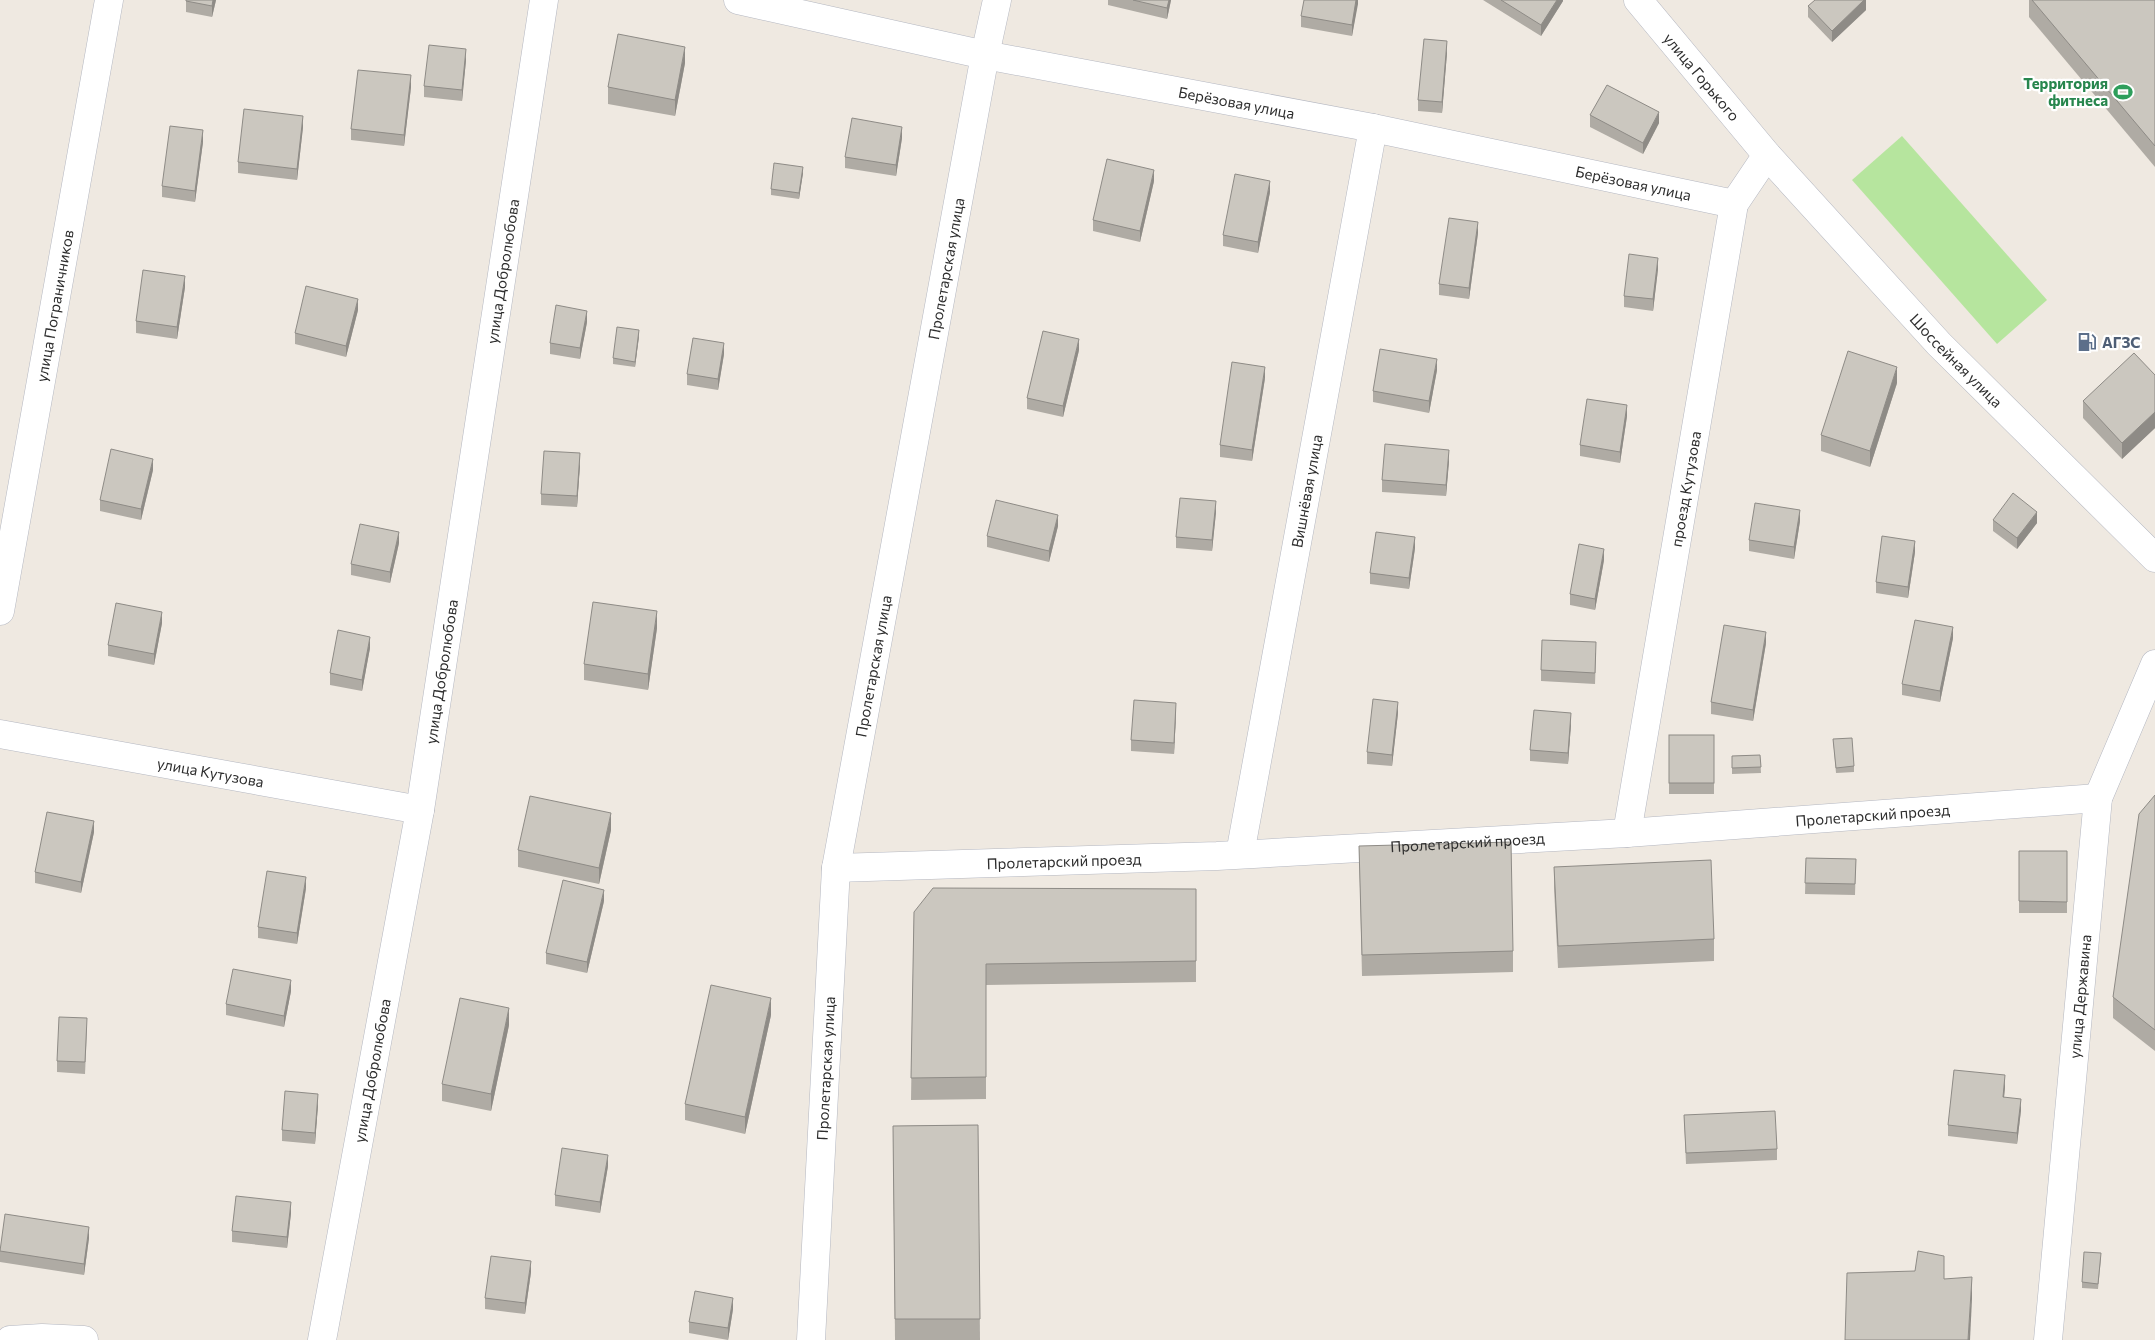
<svg xmlns="http://www.w3.org/2000/svg" width="2155" height="1340" font-family="Commissioner,sans-serif">
<rect width="100%" height="100%" fill="#efe9e1"/>
<!-- green -->
<path fill="#b6e59e" d="M1902 136 2047 300 1997 344 1852 180Z"/>
<g fill="none" stroke-linecap="round" stroke-linejoin="round">
<!-- minor casing -->
<g stroke="#b4b7c1" stroke-width="29">
<g id="minor">
<path id="s1" d="M738 0 985 55 1373 128 1734 204"/>
<path id="s2" d="M0 611 109 0"/>
<path id="s3" d="M0 734 420 810"/>
<path id="s4" d="M1627 833 1734 204 1767 155"/>
<path id="s5" d="M1240 854 1373 128"/>
<path id="s6" d="M836 868 1217 856 1627 833 2098 798"/>
<path d="M10 1340 42 1338 84 1340"/>
<path id="s7" d="M322 1340 420 810 544 0"/>
<path id="s8" d="M811 1340 836 868 985 55 997 0"/>
<path id="s9" d="M2048 1340 2098 798 2155 664"/>
</g>
</g>
<!-- secondary casing -->
<g stroke="#b4b7c1" stroke-width="29">
<g id="secondary">
<path id="s10" d="M1638 0 1767 155 1939 344 2155 558"/>
</g>
</g>
<!-- minor -->
<use href="#minor" stroke="#fff" stroke-width="28"/>
<!-- secondary -->
<use href="#secondary" stroke="#fff" stroke-width="28"/>
</g>
<!-- wall -->
<g fill="#afaba4">
<path d="M186 0H216L212 17 186 12Z"/>
<path d="M1108 0H1171L1167 19 1108 5Z"/>
<path d="M1358 0 1352 36 1301 27V16Z"/>
<path d="M1483 0H1563V1L1541 36Z"/>
<path d="M1866 0V10L1832 42 1808 17V6Z"/>
<path d="M2029 0H2155V167L2029 17Z"/>
<path d="M1447 53 1442 113 1418 111V100Z"/>
<path d="M466 60 462 101 424 97V86Z"/>
<path d="M685 63 675 116 608 104V87Z"/>
<path d="M411 87 404 146 351 140V129Z"/>
<path d="M1590 115 1659 123 1643 154 1590 127Z"/>
<path d="M303 127 297 180 238 173V162Z"/>
<path d="M902 138 896 176 845 168V157Z"/>
<path d="M203 142 195 202 162 197V186Z"/>
<path d="M803 173 799 199 771 195V189Z"/>
<path d="M1154 181 1140 242 1093 231V220Z"/>
<path d="M1270 192 1258 253 1223 246V235Z"/>
<path d="M1478 233 1469 299 1439 295V284Z"/>
<path d="M1658 269 1653 311 1624 307V296Z"/>
<path d="M185 287 177 339 136 333V321Z"/>
<path d="M358 310 346 357 295 344V333Z"/>
<path d="M587 322 580 359 550 354V343Z"/>
<path d="M639 336 635 367 613 364V358Z"/>
<path d="M1079 350 1063 417 1027 409V398Z"/>
<path d="M724 354 718 390 687 385V374Z"/>
<path d="M1437 370 1429 413 1373 402V391Z"/>
<path d="M2155 375V428L2122 459 2083 418V401Z"/>
<path d="M1265 378 1252 461 1220 457V445Z"/>
<path d="M1897 383 1870 467 1821 451V435Z"/>
<path d="M1627 416 1620 463 1580 456V445Z"/>
<path d="M1449 461 1446 496 1382 492V480Z"/>
<path d="M580 465 577 507 541 505V494Z"/>
<path d="M153 470 141 520 100 511V500Z"/>
<path d="M1216 512 1212 551 1176 548V537Z"/>
<path d="M1993 520 2037 523 2017 549 1993 531Z"/>
<path d="M1800 521 1794 559 1749 551V540Z"/>
<path d="M1058 526 1049 562 987 547V536Z"/>
<path d="M399 543 390 583 351 575V564Z"/>
<path d="M1415 548 1409 589 1370 584V573Z"/>
<path d="M1915 552 1908 598 1876 593V582Z"/>
<path d="M1604 560 1595 610 1570 605V594Z"/>
<path d="M162 623 154 665 108 656V645Z"/>
<path d="M657 628 648 690 584 680V664Z"/>
<path d="M1953 638 1940 702 1902 695V684Z"/>
<path d="M1766 643 1753 721 1711 714V702Z"/>
<path d="M370 648 362 691 330 685V673Z"/>
<path d="M1596 653 1595 684 1541 681V670Z"/>
<path d="M1398 713 1392 766 1367 764V752Z"/>
<path d="M1176 714 1174 754 1131 751V740Z"/>
<path d="M1571 724 1568 764 1530 761V750Z"/>
<rect x="1669" y="735" width="45" height="59"/>
<path d="M1833 739 1854 766V772L1836 773Z"/>
<path d="M1760 755 1761 773 1732 774V756Z"/>
<path d="M2155 795V1051L2113 1018V997Z"/>
<path d="M611 830 599 884 518 867V850Z"/>
<path d="M94 832 81 893 35 883V872Z"/>
<path d="M1359 846 1513 951V972L1362 976Z"/>
<rect x="2019" y="851" width="48" height="62"/>
<path d="M1806 858 1856 859 1855 895 1805 894Z"/>
<path d="M1554 867 1714 939V961L1558 968 1554 888Z"/>
<path d="M306 888 297 944 258 938V927Z"/>
<path d="M1196 889V982L986 985V1099L911 1100 914 912Z"/>
<path d="M604 901 587 973 546 964V953Z"/>
<path d="M291 991 284 1027 226 1015V1004Z"/>
<path d="M771 1015 745 1134 685 1120V1104Z"/>
<path d="M509 1025 491 1111 442 1101V1084Z"/>
<path d="M87 1029 85 1074 57 1072V1061Z"/>
<path d="M2005 1087 2004 1097 2021 1110 2017 1144 1948 1136V1125Z"/>
<path d="M318 1105 315 1144 282 1141V1130Z"/>
<path d="M1684 1115 1777 1149V1160L1686 1164Z"/>
<path d="M978 1125 980 1340H895L893 1126Z"/>
<path d="M608 1166 600 1213 555 1206V1195Z"/>
<path d="M291 1213 287 1248 232 1242V1231Z"/>
<path d="M89 1238 84 1275 0 1262V1249Z"/>
<path d="M2101 1258 2098 1289 2082 1288V1282Z"/>
<path d="M531 1272 525 1314 485 1309V1298Z"/>
<path d="M733 1309 728 1340 689 1333V1322Z"/>
</g>
<!-- shaded-wall -->
<g fill="#8e8b86">
<path d="M213 0H216L212 17V6Z"/>
<path d="M1169 0H1171L1167 19V8Z"/>
<path d="M1356 0H1358V4L1352 36V25Z"/>
<path d="M1557 0H1563V1L1541 36V25Z"/>
<path d="M1864 0H1866V10L1832 42V31Z"/>
<path d="M1447 41V53L1442 113V102Z"/>
<path d="M685 47V63L675 116V100Z"/>
<path d="M466 49V60L462 101V90Z"/>
<path d="M411 75V87L404 146V135Z"/>
<path d="M1659 112V123L1643 154V143Z"/>
<path d="M303 116V127L297 180V169Z"/>
<path d="M902 127V138L896 176V165Z"/>
<path d="M203 130V142L195 202V191Z"/>
<path d="M803 167V173L799 199V193Z"/>
<path d="M1154 170V181L1140 242V231Z"/>
<path d="M1270 181V192L1258 253V242Z"/>
<path d="M1478 222V233L1469 299V288Z"/>
<path d="M1658 258V269L1653 311V299Z"/>
<path d="M185 276V287L177 339V327Z"/>
<path d="M358 299V310L346 357V346Z"/>
<path d="M587 311V322L580 359V348Z"/>
<path d="M639 330V336L635 367V362Z"/>
<path d="M1079 339V350L1063 417V406Z"/>
<path d="M724 343V354L718 390V379Z"/>
<path d="M1437 359V370L1429 413V401Z"/>
<path d="M1265 367V378L1252 461V450Z"/>
<path d="M1897 367V383L1870 467V451Z"/>
<path d="M1627 405V416L1620 463V452Z"/>
<path d="M2155 412V428L2122 459V443Z"/>
<path d="M1449 450V461L1446 496V485Z"/>
<path d="M580 453V465L577 507V496Z"/>
<path d="M153 459V470L141 520V509Z"/>
<path d="M1216 501V512L1212 551V540Z"/>
<path d="M1800 510V521L1794 559V547Z"/>
<path d="M2037 512V523L2017 549V538Z"/>
<path d="M1058 515V526L1049 562V551Z"/>
<path d="M399 532V543L390 583V572Z"/>
<path d="M1415 537V548L1409 589V578Z"/>
<path d="M1915 541V552L1908 598V587Z"/>
<path d="M1604 549V560L1595 610V599Z"/>
<path d="M657 611V628L648 690V674Z"/>
<path d="M162 612V623L154 665V654Z"/>
<path d="M1953 627V638L1940 702V691Z"/>
<path d="M1766 632V643L1753 721V710Z"/>
<path d="M370 637V648L362 691V680Z"/>
<path d="M1398 702V713L1392 766V755Z"/>
<path d="M1176 703V714L1174 754V743Z"/>
<path d="M1571 713V724L1568 764V753Z"/>
<path d="M611 813V830L599 884V868Z"/>
<path d="M94 821V832L81 893V882Z"/>
<path d="M306 877V888L297 944V933Z"/>
<path d="M604 890V901L587 973V962Z"/>
<path d="M291 980V991L284 1027V1016Z"/>
<path d="M771 998V1015L745 1134V1117Z"/>
<path d="M509 1008V1025L491 1111V1094Z"/>
<path d="M2005 1075V1087L2003 1108V1097Z"/>
<path d="M318 1094V1105L315 1144V1133Z"/>
<path d="M2021 1099V1110L2017 1144V1133Z"/>
<path d="M608 1155V1166L600 1213V1202Z"/>
<path d="M291 1202V1213L287 1248V1237Z"/>
<path d="M89 1227V1238L84 1275V1264Z"/>
<path d="M531 1261V1272L525 1314V1303Z"/>
<path d="M1972 1277V1299L1970 1340H1968Z"/>
<path d="M733 1298V1309L728 1340V1328Z"/>
</g>
<!-- building -->
<g fill="#cbc7bf" stroke="#8e8b86">
<path d="M186 0H213L212 6 186 1Z"/>
<path d="M1133 0H1169L1167 8Z"/>
<path d="M1304 0H1356L1352 25 1301 16Z"/>
<path d="M1501 0H1557L1541 25Z"/>
<path d="M1815 0H1864L1832 31 1808 6Z"/>
<path d="M2032 0H2155V146Z"/>
<path d="M618 34 685 47 675 100 608 87Z"/>
<path d="M1424 39 1447 41 1442 102 1418 100Z"/>
<path d="M429 45 466 49 462 90 424 86Z"/>
<path d="M358 70 411 75 404 135 351 129Z"/>
<path d="M1607 85 1659 112 1643 143 1590 115Z"/>
<path d="M244 109 303 116 297 169 238 162Z"/>
<path d="M852 118 902 127 896 165 845 157Z"/>
<path d="M170 126 203 130 195 191 162 186Z"/>
<path d="M1107 159 1154 170 1140 231 1093 220Z"/>
<path d="M774 163 803 167 799 193 771 189Z"/>
<path d="M1235 174 1270 181 1258 242 1223 235Z"/>
<path d="M1449 218 1478 222 1469 288 1439 284Z"/>
<path d="M1629 254 1658 258 1653 299 1624 296Z"/>
<path d="M143 270 185 276 177 327 136 321Z"/>
<path d="M306 286 358 299 346 346 295 333Z"/>
<path d="M556 305 587 311 580 348 550 343Z"/>
<path d="M617 327 639 330 635 362 613 358Z"/>
<path d="M1043 331 1079 339 1063 406 1027 398Z"/>
<path d="M693 338 724 343 718 379 687 374Z"/>
<path d="M1380 349 1437 359 1429 401 1373 391Z"/>
<path d="M1848 351 1897 367 1870 451 1821 435Z"/>
<path d="M2134 353 2155 375V412L2122 443 2083 401Z"/>
<path d="M1232 362 1265 367 1252 450 1220 445Z"/>
<path d="M1587 399 1627 405 1620 452 1580 445Z"/>
<path d="M1385 444 1449 450 1446 485 1382 480Z"/>
<path d="M111 449 153 459 141 509 100 500Z"/>
<path d="M544 451 580 453 577 496 541 494Z"/>
<path d="M2013 493 2037 512 2017 538 1993 520Z"/>
<path d="M1180 498 1216 501 1212 540 1176 537Z"/>
<path d="M996 500 1058 515 1049 551 987 536Z"/>
<path d="M1755 503 1800 510 1794 547 1749 540Z"/>
<path d="M360 524 399 532 390 572 351 564Z"/>
<path d="M1376 532 1415 537 1409 578 1370 573Z"/>
<path d="M1882 536 1915 541 1908 587 1876 582Z"/>
<path d="M1579 544 1604 549 1595 599 1570 594Z"/>
<path d="M593 602 657 611 648 674 584 664Z"/>
<path d="M116 603 162 612 154 654 108 645Z"/>
<path d="M1915 620 1953 627 1940 691 1902 684Z"/>
<path d="M1724 625 1766 632 1753 710 1711 702Z"/>
<path d="M338 630 370 637 362 680 330 673Z"/>
<path d="M1542 640 1596 642 1595 673 1541 670Z"/>
<path d="M1373 699 1398 702 1392 755 1367 752Z"/>
<path d="M1134 700 1176 703 1174 743 1131 740Z"/>
<path d="M1534 710 1571 713 1568 753 1530 750Z"/>
<rect x="1669" y="735" width="45" height="48"/>
<path d="M1852 738 1854 766 1836 768 1833 739Z"/>
<path d="M1760 755 1761 767 1732 768V756Z"/>
<path d="M2155 795V1030L2113 997 2139 814Z"/>
<path d="M530 796 611 813 599 868 518 850Z"/>
<path d="M47 812 94 821 81 882 35 872Z"/>
<path d="M1511 842 1513 951 1362 955 1359 846Z"/>
<path d="M2019 851H2067V902L2019 901Z"/>
<path d="M1806 858 1856 859 1855 884 1805 883Z"/>
<path d="M1711 860 1714 939 1558 946 1554 867Z"/>
<path d="M267 871 306 877 297 933 258 927Z"/>
<path d="M563 880 604 890 587 962 546 953Z"/>
<path d="M933 888 1196 889V961L986 964V1077L911 1078 914 912Z"/>
<path d="M233 969 291 980 284 1016 226 1004Z"/>
<path d="M711 985 771 998 745 1117 685 1104Z"/>
<path d="M460 998 509 1008 491 1094 442 1084Z"/>
<path d="M59 1017 87 1018 85 1062 57 1061Z"/>
<path d="M1954 1070 2005 1075 2003 1097 2021 1099 2017 1133 1948 1125Z"/>
<path d="M285 1091 318 1094 315 1133 282 1130Z"/>
<path d="M1775 1111 1777 1149 1686 1153 1684 1115Z"/>
<path d="M978 1125 980 1319H895L893 1126Z"/>
<path d="M562 1148 608 1155 600 1202 555 1195Z"/>
<path d="M236 1196 291 1202 287 1237 232 1231Z"/>
<path d="M5 1214 89 1227 84 1264 0 1251Z"/>
<path d="M1918 1251 1944 1256V1279L1972 1277 1968 1340H1845L1847 1273 1915 1271Z"/>
<path d="M2084 1252 2101 1253 2098 1284 2082 1282Z"/>
<path d="M491 1256 531 1261 525 1303 485 1298Z"/>
<path d="M695 1291 733 1298 728 1328 689 1322Z"/>
</g>
<!-- icons -->
<defs>
<g id="stadium-bare" transform="scale(1.5)"><path d="M0-5a6.5 5 0 1 0 0 10a6.5 5 0 1 0 0-10ZM-3.5-1.8h7v3.6h-7Z" fill="#2e9e5b" stroke="#fff" stroke-width="2.5" paint-order="stroke"/></g>
<g id="fuel-bare" transform="scale(1.5)"><path d="M-5.5-6h7V0h2V4h1.3V-2.5L3-4.5l.8-.8L6-3V5H2.5V1h-1V6h-7ZM-4.2-4.7v3.2H.2V-4.7Z" fill="#5c6f8a" stroke="#fff" stroke-width="2.5" paint-order="stroke"/></g>
</defs>
<g fill-rule="evenodd">
<use href="#stadium-bare" x="2123" y="92"/>
<use href="#fuel-bare" x="2087" y="342"/>
</g>
<g text-anchor="middle" dominant-baseline="central" stroke-width="4.5" stroke-linejoin="round" paint-order="stroke">
<!-- street labels -->
<g font-size="15" fill="#2e2e2e" stroke="#fff">
<text stroke="none"><textPath href="#s10" startOffset="100">улица Горького</textPath></text>
<text stroke="none"><textPath href="#s1" startOffset="509">Берёзовая улица</textPath></text>
<text stroke="none"><textPath href="#s1" startOffset="914">Берёзовая улица</textPath></text>
<text stroke="none"><textPath href="#s8" startOffset="1082">Пролетарская улица</textPath></text>
<text stroke="none"><textPath href="#s7" startOffset="1084">улица Добролюбова</textPath></text>
<text stroke="none"><textPath href="#s2" startOffset="310">улица Пограничников</textPath></text>
<text stroke="none"><textPath href="#s10" startOffset="481">Шоссейная улица</textPath></text>
<text stroke="none"><textPath href="#s4" startOffset="349">проезд Кутузова</textPath></text>
<text stroke="none"><textPath href="#s5" startOffset="369">Вишнёвая улица</textPath></text>
<text stroke="none"><textPath href="#s8" startOffset="678">Пролетарская улица</textPath></text>
<text stroke="none"><textPath href="#s7" startOffset="679">улица Добролюбова</textPath></text>
<text stroke="none"><textPath href="#s3" startOffset="214">улица Кутузова</textPath></text>
<text stroke="none"><textPath href="#s6" startOffset="1038">Пролетарский проезд</textPath></text>
<text stroke="none"><textPath href="#s6" startOffset="632">Пролетарский проезд</textPath></text>
<text stroke="none"><textPath href="#s6" startOffset="228">Пролетарский проезд</textPath></text>
<text stroke="none"><textPath href="#s9" startOffset="345">улица Державина</textPath></text>
<text stroke="none"><textPath href="#s8" startOffset="272">Пролетарская улица</textPath></text>
<text stroke="none"><textPath href="#s7" startOffset="274">улица Добролюбова</textPath></text>
</g>
<!-- leisure labels -->
<g font-size="15" font-weight="bold" fill="#27864d" stroke="#fff" text-anchor="end">
<text x="2108" y="83">Территория<tspan x="2108" dy="17">фитнеса</tspan></text>
</g>
<!-- service labels -->
<g font-size="15" font-weight="bold" fill="#4e5e75" stroke="#fff" text-anchor="start">
<text x="2102" y="342">АГЗС</text>
</g>
</g>
</svg>
